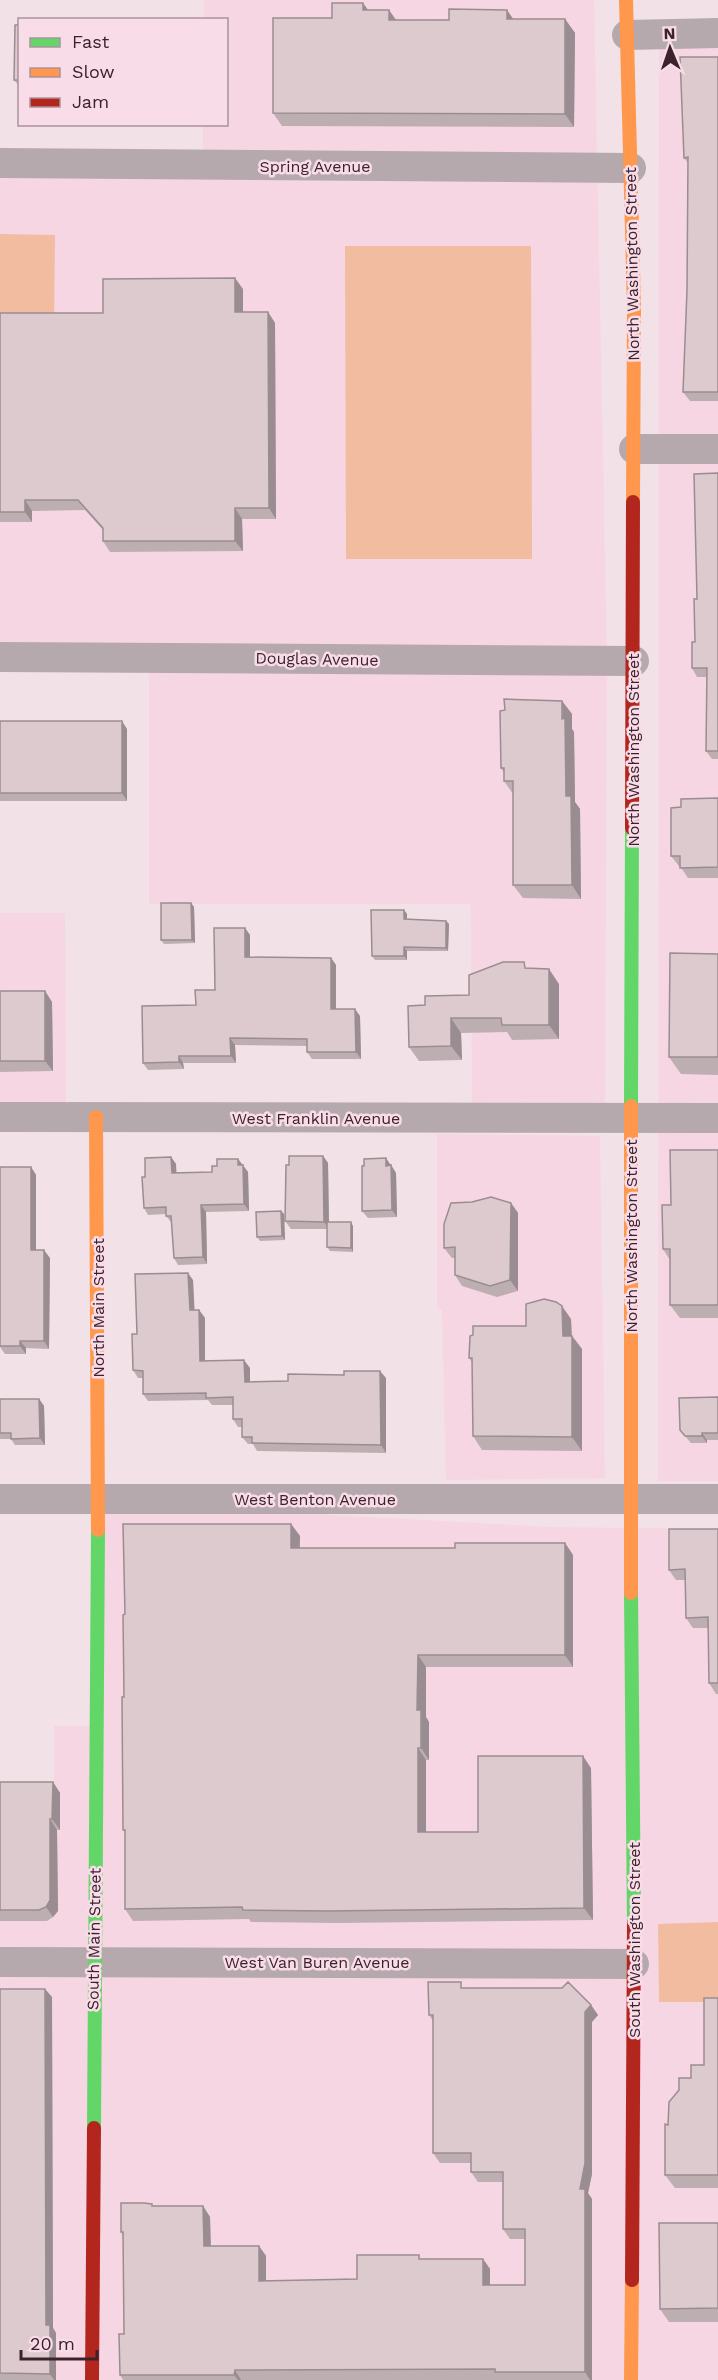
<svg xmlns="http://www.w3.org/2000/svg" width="718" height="2380" font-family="'Work Sans',sans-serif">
<rect width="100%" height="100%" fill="#f2e2e8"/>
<!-- built -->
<g fill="#f6d6e2">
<path d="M204 0H594L607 659 605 1114 472 1110 471 904H149V657L0 655V161L203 162V125L226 124V20L204 19Z"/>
<path d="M659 46 718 47V1481H658Z"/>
<path d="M0 913H65L66 1113H0Z"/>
<path d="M437 1134 600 1136 605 1478 446 1480 442 1310 437 1308Z"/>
<path d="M97 1502 551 1527 718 1529V1922L658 1925 659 2002H718V2380H0V1785L54 1786V1726H97Z"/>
</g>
<!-- green -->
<g fill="#f1bca0">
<path d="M0 234 55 235 54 322 0 321Z"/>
<path d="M345 246H531L532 559H346Z"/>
<path d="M718 1922V2002H659L658 1924Z"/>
</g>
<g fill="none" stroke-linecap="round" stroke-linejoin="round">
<!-- street -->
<g stroke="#b5a9ad" stroke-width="30">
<path d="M627 35 718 33"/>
<path d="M0 163 631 168"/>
<path d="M634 449H718"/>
<path d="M0 657 634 661"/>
<path d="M0 1117 718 1118"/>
<path d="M0 1499H718"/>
<path d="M0 1962 634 1964"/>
</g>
<!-- fast -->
<g stroke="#63d668" stroke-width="14">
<path d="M631 1106 632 828"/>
<path d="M631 1593 634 1923"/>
<path d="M94 2128 98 1530"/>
</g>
<!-- slow -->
<g stroke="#ff974d" stroke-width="14">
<path d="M626 0 634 307 633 502"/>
<path d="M96 1117 98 1530"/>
<path d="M631 1593V1106"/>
<path d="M631 2380 632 2280"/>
</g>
<!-- jam -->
<g stroke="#b3261e" stroke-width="14">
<path d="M632 828 633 502"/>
<path d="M632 2280 634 1923"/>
<path d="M92 2380 94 2128"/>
</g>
</g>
<!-- wall -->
<g fill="#bdaeb2">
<path d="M363 3 368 10 396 20 565 19 575 33 574 127 282 126 273 113 332 18Z"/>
<path d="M20 25V87L14 80Z"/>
<path d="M718 57V401H690L683 392 687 290 688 163 684 158Z"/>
<path d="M243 289V312H268L275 323 276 519H242L243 551 110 552 103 541V530L85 510 32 511V522H0V313H103Z"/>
<path d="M718 473V759H712L706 751 707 677H697L692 668 695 642 697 599Z"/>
<path d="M562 701 572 714V729L574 732 575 802 580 809 581 899 523 898 513 885V794L504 781V773L501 768 505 710Z"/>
<path d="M0 721 127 729V801H0Z"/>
<path d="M718 798V878H688L680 866H679L671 856 681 807Z"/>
<path d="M191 903 194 907 195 943 164 944 161 940Z"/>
<path d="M404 910 407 914V919L446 921 449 924 448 951H407V960H375L372 956Z"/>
<path d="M245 928 250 935V957L331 958 336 965V1009L360 1016 361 1059H312L307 1052V1046L235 1045 236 1063H183L184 1069 148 1070 143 1063 196 1005 215 990Z"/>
<path d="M718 954V1075L681 1074 669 1057Z"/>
<path d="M529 968 559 984V1039L512 1040 507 1032 461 1033 462 1060 419 1061 409 1047 425 1005 469 995Z"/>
<path d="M0 991H45L52 1002 53 1071 0 1072Z"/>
<path d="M718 1150V1318H680L670 1305V1260L663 1249 671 1205Z"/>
<path d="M323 1156 328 1163 329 1222 353 1226V1252L330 1251 327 1247V1229H291L285 1221 289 1165Z"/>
<path d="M171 1157 176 1164V1173L212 1172 217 1166 238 1159 248 1172 249 1211 206 1212 207 1264 178 1265 174 1258 172 1223 166 1216V1214L148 1215 144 1208 145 1177Z"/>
<path d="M392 1166 396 1173 397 1217 368 1218 362 1211Z"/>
<path d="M0 1167H31L36 1175V1250L50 1258 49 1349 26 1348V1354H5L0 1347Z"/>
<path d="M511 1203 518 1213V1291L497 1297 462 1286 455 1275V1258H452L444 1248Z"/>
<path d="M281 1211 284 1214 285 1240 260 1241 257 1237Z"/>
<path d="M193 1280 194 1310H199L205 1318V1361L250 1368V1382L386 1378V1453L257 1451 253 1444H248L242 1437V1427H238L233 1419V1405H212L208 1400 148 1401 143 1394V1378H138L133 1370 137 1334Z"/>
<path d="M571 1319 572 1336 582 1349V1451L482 1450 473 1436 472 1362 469 1358 526 1326Z"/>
<path d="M718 1397V1440H707V1443H691L680 1430Z"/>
<path d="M0 1399H39L44 1406 45 1445H15L11 1439H0Z"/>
<path d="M291 1524 300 1536V1548H455L565 1543 573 1555V1667H426V1717L429 1722V1760H426V1832H478L591 1768 593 1920 337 1923 251 1922 249 1919 133 1921 125 1909V1832L123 1830 125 1614Z"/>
<path d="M718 1529V1694H716L709 1683 708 1628H693L686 1618 685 1580H676L669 1570Z"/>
<path d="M0 1782H53L60 1793V1830H57L58 1911 53 1917 47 1921H0Z"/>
<path d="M465 1988 591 2005 598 2015 592 2022V2174L588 2193 592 2199V2380H123L120 2375 124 2334 123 2236 121 2232 153 2206H203L210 2217 211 2246H259L266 2256V2281L357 2279 422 2259H483L490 2269V2285H525V2239H510L503 2229V2182H478L471 2172V2163H440L433 2153V2021L429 2015Z"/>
<path d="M0 1989 52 1997 53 2328 56 2333V2380H0Z"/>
<path d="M718 1998V2188H675L665 2175 668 2125 691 2078 704 2065Z"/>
<path d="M718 2223V2322H669L660 2309Z"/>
</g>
<!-- shaded-wall -->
<g fill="#9a8d91">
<path d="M363 3 373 17 363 10Z"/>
<path d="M389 10 399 24 389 20Z"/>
<path d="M507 10 516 23 507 19Z"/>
<path d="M565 19 575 33 574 127 565 114Z"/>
<path d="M235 278 243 289V322L235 312Z"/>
<path d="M268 312 275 323 276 519 269 508Z"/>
<path d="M25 500 32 511V522L25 512Z"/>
<path d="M235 508 242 519 243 551 235 541Z"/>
<path d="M562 701 572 714V729L574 732 575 802 580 809 581 899 572 885 566 796Z"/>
<path d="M122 721 127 729V801L122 793Z"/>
<path d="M191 903 194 907 195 943 192 940Z"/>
<path d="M404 910 407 914V923L404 919Z"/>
<path d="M446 921 449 924 448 951 446 948Z"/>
<path d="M245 928 250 935V964L245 957Z"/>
<path d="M404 947 407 951V960L404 956Z"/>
<path d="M331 958 336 965V1016L331 1009Z"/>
<path d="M549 969 559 984V1039L549 1025Z"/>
<path d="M45 991 52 1002 53 1071 45 1061Z"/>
<path d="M355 1009 360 1016 361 1059 356 1052Z"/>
<path d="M451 1018 461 1033 462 1060 451 1046Z"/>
<path d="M230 1038 235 1045 236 1063 231 1056Z"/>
<path d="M179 1056 183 1063 184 1069 179 1062Z"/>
<path d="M323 1156 328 1163 329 1229 324 1222Z"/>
<path d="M171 1157 176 1164 177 1180 172 1173Z"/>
<path d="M386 1158 396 1173 397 1217 392 1210 386 1166Z"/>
<path d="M238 1159 248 1172 249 1211 244 1204Z"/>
<path d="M31 1167 36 1175V1258L31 1250Z"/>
<path d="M511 1203 518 1213V1291L510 1280Z"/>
<path d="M201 1205 206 1212 207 1264 203 1257Z"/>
<path d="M281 1211 284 1214 285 1240 282 1236Z"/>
<path d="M351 1222 353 1226V1252L351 1248Z"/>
<path d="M44 1250 50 1258 49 1349 44 1341Z"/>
<path d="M188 1273 193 1280 195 1318 190 1310Z"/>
<path d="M562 1306 571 1319 572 1349 563 1336Z"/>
<path d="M199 1310 205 1318V1369L200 1361Z"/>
<path d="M572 1336 582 1349V1451L572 1437Z"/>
<path d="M20 1341 26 1348V1354L20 1346Z"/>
<path d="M244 1360 250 1368V1390L245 1382Z"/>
<path d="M380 1371 386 1378V1453L381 1445Z"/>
<path d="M39 1399 44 1406 45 1445 40 1438Z"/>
<path d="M702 1433 707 1440V1443L702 1436Z"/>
<path d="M291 1524 300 1536 299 1560 291 1548Z"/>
<path d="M565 1543 573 1555V1667L565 1655Z"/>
<path d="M418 1655 426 1667V1717L429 1722V1760L421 1748 417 1710Z"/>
<path d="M418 1748 426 1760V1844L418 1832Z"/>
<path d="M583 1756 591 1768 593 1920 584 1908Z"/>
<path d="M53 1782 60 1793V1830L52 1819Z"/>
<path d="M50 1819 57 1830 58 1911 53 1917 46 1907Z"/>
<path d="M45 1989 52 1997 53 2328 56 2333V2380H54L50 2374 46 2325Z"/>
<path d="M591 2005 598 2015 592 2022V2174L588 2193 592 2199V2380H590L585 2372 580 2189 585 2012Z"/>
<path d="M203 2206 210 2217 211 2257 204 2246Z"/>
<path d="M259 2246 266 2256V2291L259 2281Z"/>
<path d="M483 2259 490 2269V2295L483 2285Z"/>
<path d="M235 2370 241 2380H238L234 2375Z"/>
</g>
<!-- building -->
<g fill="#dccacf" stroke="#9a8d91" stroke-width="1.5">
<path d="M332 3H363V10H389V20H449V9L507 10V19H565V114L273 113V18H332Z"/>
<path d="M15 25H20V80H14Z"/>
<path d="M680 57H718V392H683L687 290 688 157 684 158Z"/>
<path d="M235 278V312H268L269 508H235V541H103V528L78 500H25V512H0V313H103V279Z"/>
<path d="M718 473V751H706L707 668H692V642H695L694 599H697L694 474Z"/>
<path d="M504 699 562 701V719L565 718 566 796H571L572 885H513V781H504V768H501L500 711 505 710Z"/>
<rect x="0" y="721" width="122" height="72"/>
<path d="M718 798V867L680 868V856H671V808L681 807V799Z"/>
<path d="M161 903H191L192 940H161Z"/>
<path d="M371 910H404V919L446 921V948L404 947V956H372Z"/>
<path d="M214 928H245V957L331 958V1009H355L356 1052H307V1039L230 1038 231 1056H179V1062L143 1063 142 1006 196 1005 195 990H215Z"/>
<path d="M670 953 718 954V1057H669Z"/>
<path d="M503 962H524L525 968 549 969V1025H502L501 1018H451V1046L409 1047 408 1006 425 1005V996L469 995V975Z"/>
<rect x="0" y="991" width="45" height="70"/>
<path d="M670 1150H718V1305H670V1249H663L662 1205H671Z"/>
<path d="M289 1156H323L324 1222 285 1221 286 1165H289Z"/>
<path d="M171 1157 172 1173 212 1172V1166H217V1159H238V1165H243L244 1204 201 1205 203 1257 174 1258 171 1216H166V1207L144 1208 142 1177H145V1158Z"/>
<path d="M386 1158V1166L391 1165 392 1210 362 1211V1166H364V1159Z"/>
<path d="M0 1167H31V1250H44V1341H20V1346H0Z"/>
<path d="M491 1197 511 1203 510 1280 490 1286 455 1275V1247L444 1248V1224L451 1203 472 1202Z"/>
<path d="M281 1211 282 1236 257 1237 256 1212Z"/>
<path d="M327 1222H351V1248L327 1247Z"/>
<path d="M188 1273 190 1310H199L200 1361 244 1360 245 1382 288 1381V1374L344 1375V1371H380L381 1445 252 1443V1437H242V1419H233V1397L206 1398V1393L143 1394V1371L133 1370 132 1334H137L135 1274Z"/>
<path d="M544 1299 556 1302 562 1306 563 1336H572V1437L473 1436 472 1358H469L470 1336 473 1335V1326H526V1304Z"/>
<path d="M718 1397V1433H702V1436H685L680 1430 679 1398Z"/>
<path d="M0 1399H39L40 1438 11 1439V1433H0Z"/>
<path d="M123 1524H291V1548H455V1543H565V1655H418L417 1710H421V1748H418V1832H478V1756H583L584 1908 328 1911 243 1910 242 1907 125 1909V1830H123L122 1697H124L123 1615 125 1614Z"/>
<path d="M669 1529H718V1683H709L708 1617 686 1618 685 1569 669 1570Z"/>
<path d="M0 1782H53L52 1819H50V1900L46 1907 39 1910H0Z"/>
<path d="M428 1982H461V1988H562L568 1982 591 2005 585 2012V2163L580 2189H585V2372H495V2369L235 2370 234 2375H120L119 2334H124L123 2232H121V2203H144L152 2204V2206H203L204 2246H259V2281L357 2279V2255H419V2259H483V2285H525V2229H503V2172H471V2153H433V2015H429Z"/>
<path d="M0 1989H45L46 2325H50V2374L0 2373Z"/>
<path d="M704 1998H718V2175H665V2124L668 2125 669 2102 679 2090V2078H691V2065H704Z"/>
<path d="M659 2223H718V2308L660 2309Z"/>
</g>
<g text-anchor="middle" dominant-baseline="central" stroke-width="5" stroke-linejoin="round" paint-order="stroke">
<!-- street labels -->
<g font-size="16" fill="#3b222d" stroke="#f8dce7">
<text x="315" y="166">Spring Avenue</text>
<text transform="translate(632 264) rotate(-91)">North Washington Street</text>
<text transform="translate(317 659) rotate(1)">Douglas Avenue</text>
<text transform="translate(633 750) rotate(-90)">North Washington Street</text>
<text x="316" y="1118">West Franklin Avenue</text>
<text transform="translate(631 1236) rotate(-90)">North Washington Street</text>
<text transform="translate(98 1308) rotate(-90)">North Main Street</text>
<text x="315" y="1499">West Benton Avenue</text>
<text transform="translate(94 1939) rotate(-89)">South Main Street</text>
<text transform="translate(634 1940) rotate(-90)">South Washington Street</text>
<text x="317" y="1962">West Van Buren Avenue</text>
</g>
</g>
<!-- legend -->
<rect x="18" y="18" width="210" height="108" fill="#f8dce7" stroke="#ac929d" stroke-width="1.5"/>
<rect x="30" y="38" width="30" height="9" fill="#63d668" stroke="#ac929d" stroke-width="1.5"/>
<text x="72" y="48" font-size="18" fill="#3b222d">Fast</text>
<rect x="30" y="68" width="30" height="9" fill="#ff974d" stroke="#ac929d" stroke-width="1.5"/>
<text x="72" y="78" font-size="18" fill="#3b222d">Slow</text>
<rect x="30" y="98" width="30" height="9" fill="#b3261e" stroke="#ac929d" stroke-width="1.5"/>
<text x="72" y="108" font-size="18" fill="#3b222d">Jam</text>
<!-- north arrow -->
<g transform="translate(670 48) rotate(358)" stroke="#f8dce7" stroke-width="4.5" paint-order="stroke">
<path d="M0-4.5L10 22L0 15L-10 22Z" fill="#3b222d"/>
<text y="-9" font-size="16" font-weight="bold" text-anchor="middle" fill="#3b222d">N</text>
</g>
<!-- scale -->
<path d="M21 2350v9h76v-9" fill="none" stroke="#3b222d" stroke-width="3"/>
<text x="30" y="2350" font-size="18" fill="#3b222d" stroke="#f8dce7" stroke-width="4.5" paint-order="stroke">20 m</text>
</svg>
